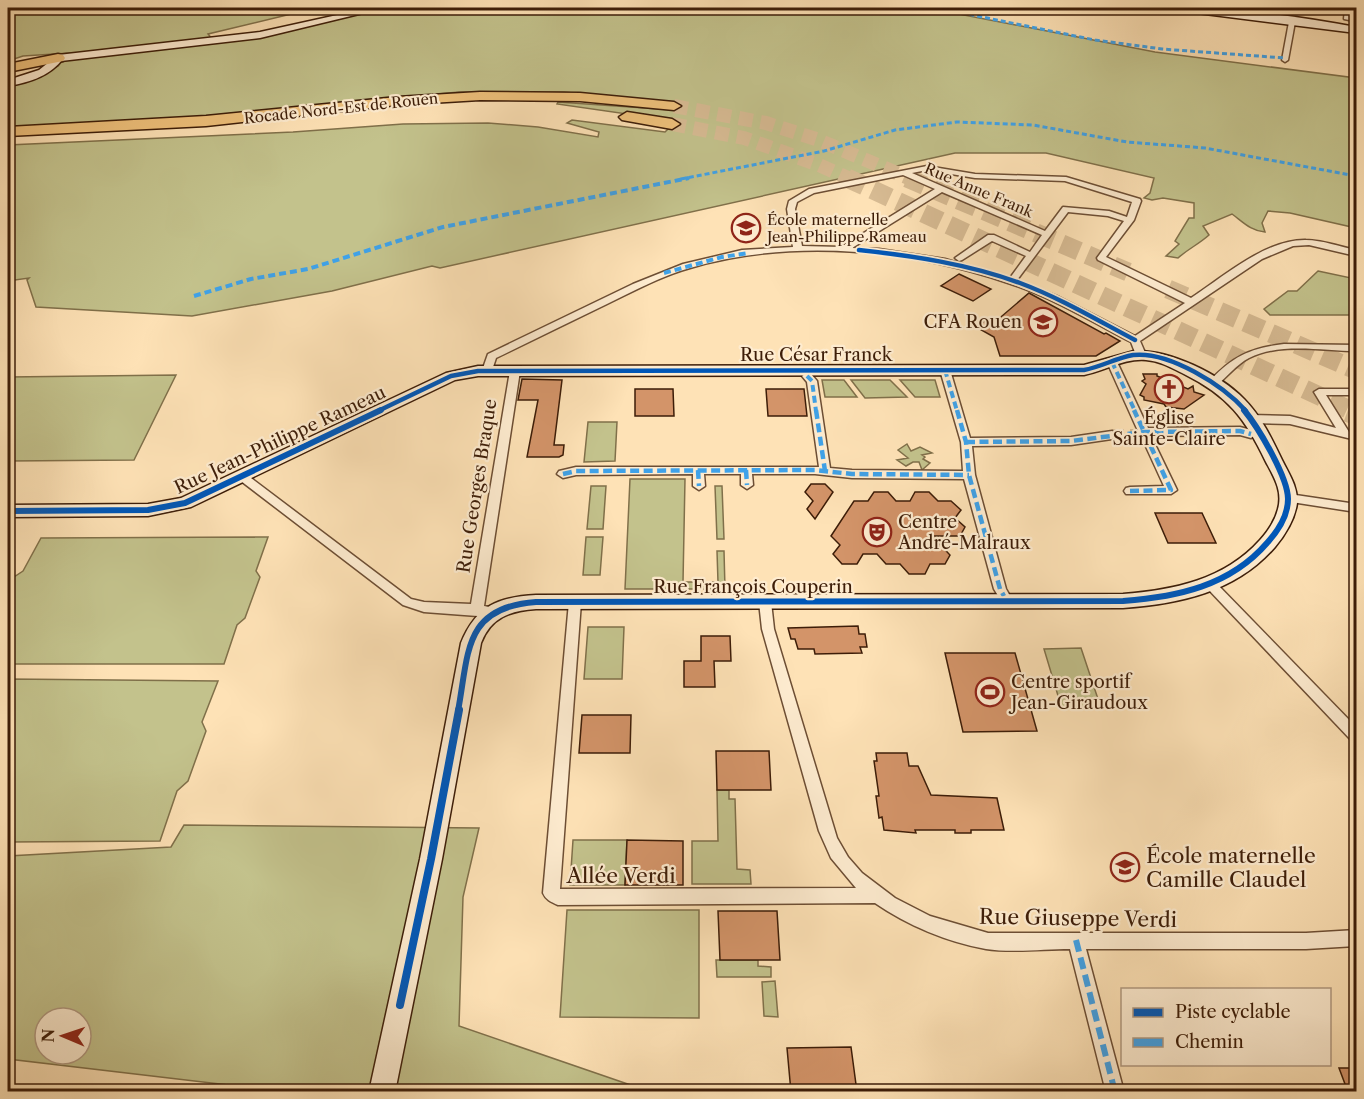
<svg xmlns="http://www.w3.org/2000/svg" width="1364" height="1099" font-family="'Libre Caslon Text',serif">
<rect width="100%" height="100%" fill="#fee2b6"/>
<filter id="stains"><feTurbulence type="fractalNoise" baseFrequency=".00333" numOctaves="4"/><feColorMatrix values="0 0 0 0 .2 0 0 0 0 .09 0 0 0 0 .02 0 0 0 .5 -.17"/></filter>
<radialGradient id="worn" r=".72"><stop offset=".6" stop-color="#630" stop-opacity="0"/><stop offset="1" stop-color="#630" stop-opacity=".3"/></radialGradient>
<!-- green -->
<g fill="#c3c28c" stroke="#80704a" stroke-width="1.5" fill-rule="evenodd">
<path d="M8 8H316L208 34 213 40 267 33 372 8H621L623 10 642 8H928L1155 52 1356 78V228L1290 213 1268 211 1262 223 1265 232C1251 231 1243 222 1232 214L1203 226 1209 235C1199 244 1188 249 1178 258L1166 256 1179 244 1175 241 1189 218H1194V203L1163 198 1152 200 1144 198 1150 193 1154 178 1046 153H955L440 268 432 266 332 291 192 316 36 307 27 280 29 278 8 281V145L293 132 403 124 488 123 538 127 598 137 599 132 567 123 572 120 665 132 676 121 557 104 558 102 673 110 675 104 564 92H459L151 121 8 129V83L58 66 69 53 23 56 8 61Z"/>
<path d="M1318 271 1356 279V315H1270L1264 309 1288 291H1297Z"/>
<path d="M176 375 134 460 8 461V377Z"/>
<path d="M822 380H844L857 397H825Z"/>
<path d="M851 380H890L907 397 865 398Z"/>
<path d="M900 380H935L940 397H915Z"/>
<path d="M588 422H617L615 461 584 462Z"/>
<path d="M907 444 911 451 920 447 932 453 922 455 925 457 923 459 930 463 922 470 919 462H913L906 466 897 460 908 458 898 450Z"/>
<path d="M630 479H685L683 582H718L717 551H724L725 589H625Z"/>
<path d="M591 486H606L603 529H587Z"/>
<path d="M715 486H722L724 539H717Z"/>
<path d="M268 537 256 571 260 577 245 618 237 625 224 664H8V589L14 577 23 571 41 538Z"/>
<path d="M586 537H603L600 575H583Z"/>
<path d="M588 627H624L622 679H584Z"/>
<path d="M1081 648 1101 708 1062 709 1044 649Z"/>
<path d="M8 679 218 681 202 722 206 731 188 781 177 791 160 841 8 842Z"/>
<path d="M717 790H729V799H735L737 869 750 870 751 884H692V841H718Z"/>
<path d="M184 825 479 828 463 897 459 1026 648 1091 288 1092 8 1059V856L171 847ZM45 1018H81V1054H45Z"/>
<path d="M573 840H627L625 885H570Z"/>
<path d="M567 910H699V1018L560 1017Z"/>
<path d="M716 960H758V966L771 967V977H717Z"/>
<path d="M775 981 778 1017 764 1016 762 982Z"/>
</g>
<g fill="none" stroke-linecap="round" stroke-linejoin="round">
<!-- river -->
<path fill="#a6baba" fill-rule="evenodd" d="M1239 8H1261L1298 15 1299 18 1293 22 1240 11Z"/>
</g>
<!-- building -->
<g fill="#d39469" stroke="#3d1d08" stroke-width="1.5">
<path d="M959 274 991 289 973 301 941 286Z"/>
<path d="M1029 293 1104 334 1106 333 1120 341 1096 356H1000L994 337 976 327 988 319 995 322Z"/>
<path d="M1143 374H1157V376L1188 389 1193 386 1194 392 1204 395 1184 409 1166 407 1164 404 1144 400V397L1140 395 1146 384 1142 381 1145 379Z"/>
<path d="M522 379 562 380 554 445H564L563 455 559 457H527L538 400H518Z"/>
<path d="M635 389H673L674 416H635Z"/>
<path d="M766 389H804L807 416H768Z"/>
<path d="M811 484H825L833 492 815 519 807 509 813 501 805 492Z"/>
<path d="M874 492H888L896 501H910L915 492H929L938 501H951L961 510 955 518 965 527 960 536H932L950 555 945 564H930L925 574H909L900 564H886L877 554H863L857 564H842L833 554 840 545 831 536 854 501H868Z"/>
<path d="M1155 513H1202L1216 543H1168Z"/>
<path d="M858 626 859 634H865L867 647H860L862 653 815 654 814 649H798L795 639H791L788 628Z"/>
<path d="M701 636H730L731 661H714L715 687H684V661H701Z"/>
<path d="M945 653H1015L1037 731 963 732Z"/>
<path d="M582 715H631L630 753H579Z"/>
<path d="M716 751H769L771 790H717Z"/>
<path d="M876 753H907L909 766H918L931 795 997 798 1004 830H971V833H955V830H915L916 833 884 830 882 817 879 818 876 796H879L874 761H877Z"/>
<path d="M627 840 683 841V885H625Z"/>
<path d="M718 911H777L780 960H720Z"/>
<path d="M851 1047 857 1092H791L787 1048Z"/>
<path d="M1339 1068H1356V1092H1348Z"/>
</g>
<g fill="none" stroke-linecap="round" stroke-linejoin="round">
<!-- street-tunnel -->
<path stroke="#d7bb93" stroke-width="12" stroke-dasharray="12 6" stroke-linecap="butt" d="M1112 435H1137"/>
<!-- highway-tunnel-far2 -->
<g stroke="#d7bb93" stroke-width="14" stroke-dasharray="14 8" stroke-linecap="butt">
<path d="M674 106 766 123 816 139 911 179"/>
<path d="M672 124 744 138 819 165 850 179"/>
</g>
<!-- highway-tunnel-far1 -->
<g stroke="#d7bb93" stroke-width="19" stroke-dasharray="19 9" stroke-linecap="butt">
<path d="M847 178 1352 411"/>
<path d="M907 178 1128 272"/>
<path d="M1168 289 1356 370"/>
</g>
<!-- highway-tunnel -->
<path stroke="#d7bb93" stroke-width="24" stroke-dasharray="24 12" stroke-linecap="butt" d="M1348 410 1356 413"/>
<!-- street casing -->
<g stroke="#6d4e34" stroke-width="3">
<g id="street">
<path d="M1345 8H1351L1349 20 1344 19Z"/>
<path d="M1292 20 1295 22 1288 60 1285 62 1282 60 1289 22Z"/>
<path d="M927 166 975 174 1066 177 1140 199 1141 201 1134 220 1106 257 1191 298C1223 277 1266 239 1306 240 1322 240 1341 247 1356 250V256L1309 245 1293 246 1262 259 1140 341 1146 355 1141 358 1136 355 1131 342C1091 321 1051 297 1008 283 908 249 792 238 690 268 661 276 634 291 607 304 570 322 533 340 496 358L491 373 487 374 482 371 488 354 633 284 683 264 742 250 793 247 787 209 789 201 809 189ZM927 170 975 178 1065 181 1132 202 1127 217 1109 211 1063 207 1045 231 912 173ZM903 175 935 189 841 247 802 246 795 209 797 202 814 193ZM942 192 1042 235 1030 252 994 235H988L955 258 959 261 962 260 992 241 1026 256 1010 278 945 259 879 249 852 248ZM1068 212 1108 216 1124 221 1097 258 1098 260 1185 303 1135 336 1059 297 1017 280Z"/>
<path d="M1284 344 1356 345V351C1323 351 1280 342 1249 358 1237 364 1227 377 1217 385L1213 386 1208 383C1231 357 1250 348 1284 344Z"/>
<path d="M1112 359 1117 362 1148 428 1240 427 1255 431 1256 434 1251 438 1240 435 1151 436 1177 490 1171 494H1126L1124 491 1126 488 1130 487 1164 486 1142 438H1135L1134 435 1138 431 1107 362Z"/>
<path d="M945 367 950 370 970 438 1071 437 1112 431 1117 435 1112 439 1071 445 972 446 975 475 1006 589 1010 596 1008 599H1000L994 589 964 479 852 478 815 474H752L753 485 747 489 741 485V474H704L705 486 699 490 693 486V474L576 475 563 478 557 474 559 471 576 467H819L807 382 802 376 807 373 811 374 817 381 830 468 852 470 963 471 961 442 940 370Z"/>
<path d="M515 368 520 371 484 606 495 608 497 612 495 616 491 617 424 612 403 605 237 478 239 475H247L411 599 424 602 471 604 510 371Z"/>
<path d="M1319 389H1356V395H1326L1349 432 1356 434V440L1290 424 1250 423 1245 419 1250 415 1290 416 1336 428 1314 392Z"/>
<path d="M1289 494 1356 504V512L1285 501 1283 498Z"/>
<path d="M1211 580 1215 582 1356 727V742L1351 740 1207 588 1205 585 1207 582Z"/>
<path d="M575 597 579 599 581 602 560 889 856 888 831 858 819 831 762 629 759 602 761 599H769L771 602 774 629 837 838 848 857 862 873 895 898 930 916 988 933H1306L1356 930V946L1306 949H1086L1124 1092H1106L1070 949C1045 949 1011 953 986 949 947 942 907 925 875 903L558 905C551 902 546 900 543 893L569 602 571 599Z"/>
</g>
</g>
<!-- secondary casing -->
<g stroke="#3d1d08" stroke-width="3">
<g id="secondary">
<path d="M369 8H384L260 38 61 61C48 77 27 83 8 86V80L39 70 58 55 260 32Z"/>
<path d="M1177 8C1236 8 1298 16 1356 27V33L1181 11Z"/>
<path d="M1134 351C1169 349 1220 374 1244 399 1261 416 1272 439 1282 460 1289 474 1298 487 1297 503 1295 519 1285 535 1275 547 1236 592 1180 604 1123 608L536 609C510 611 491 617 481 643L442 859 395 1092H369L420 859 461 643C476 606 498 597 536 595L1123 594C1174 590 1224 580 1260 540 1268 531 1275 521 1278 509 1283 491 1274 477 1266 462 1245 418 1228 396 1184 374 1172 368 1160 361 1146 360 1124 358 1105 371 1084 375L478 376 455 380 191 507 148 516 8 517V505L148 504 181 498 446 373 478 366 1084 365Z"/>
</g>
</g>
<!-- highway casing -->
<g stroke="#3d1d08" stroke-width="3">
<g id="highway">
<path d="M58 54 63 55 65 58 63 61 8 72V64Z"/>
<path d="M480 92 580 93 674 102 681 106 674 110 580 101 480 100 397 105 206 126 8 136V127L206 116 397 97Z"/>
<path d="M627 112 672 119 680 124 672 129 622 120 619 117Z"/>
</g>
</g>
<!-- street -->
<use href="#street" fill="#feecd0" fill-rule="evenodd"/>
<!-- secondary -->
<use href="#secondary" fill="#feecd0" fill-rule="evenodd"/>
<!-- highway -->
<use href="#highway" fill="#efc17b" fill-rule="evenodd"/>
<!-- quiet-far3 -->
<g stroke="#3fa2e9" stroke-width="3" stroke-dasharray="5 3" stroke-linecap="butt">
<path d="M938 8 1095 40 1162 49 1285 58"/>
<path d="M681 179 824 151 895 130 957 122 1033 125 1127 142 1205 148 1356 176"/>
</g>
<!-- quiet-far2 -->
<g stroke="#3fa2e9" stroke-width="4" stroke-dasharray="7 4" stroke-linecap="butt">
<path d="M664 273 722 257 749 253"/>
<path d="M194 296 251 279 308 269 443 227 689 178"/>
<path d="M1112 362 1135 411"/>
<path d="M945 370 957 411"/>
<path d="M807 376 812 381 816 411"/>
</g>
<!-- quiet-far1 -->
<g stroke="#3fa2e9" stroke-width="4.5" stroke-dasharray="9 4.5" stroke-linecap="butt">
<path d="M816 410 825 471"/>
<path d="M957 410 966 442 969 475 1000 589 1004 596"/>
<path d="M966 442 1071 441 1144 432 1240 431 1251 434"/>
<path d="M698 470 699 486"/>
<path d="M746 470 747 485"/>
<path d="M563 474 576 471 815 470 852 474 969 475"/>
<path d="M1130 491 1171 490 1134 410"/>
</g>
<!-- quiet -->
<path stroke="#3fa2e9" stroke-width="6" stroke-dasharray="12 6" stroke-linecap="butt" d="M1076 940 1115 1092"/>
<!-- cycleway-far2 casing -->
<g stroke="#feecd0" stroke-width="8">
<g id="cycleway-far2">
<path d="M859 250C914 256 968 264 1020 283 1060 298 1097 320 1135 340"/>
<path d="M378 411 451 376 478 371 1084 370C1101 367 1116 358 1133 355 1169 351 1223 385 1246 411"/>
</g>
</g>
<!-- cycleway-far1 casing -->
<g stroke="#feecd0" stroke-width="10">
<g id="cycleway-far1">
<path d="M8 511 148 510 185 503 381 410"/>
<path d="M458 711C469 653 463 607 536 602L1123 601C1177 597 1230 586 1267 543 1278 531 1288 516 1288 499 1288 477 1258 427 1244 410"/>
</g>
</g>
<!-- cycleway casing -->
<g stroke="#feecd0" stroke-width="11">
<path id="cycleway" d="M400 1005 431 859 459 710"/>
</g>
<!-- cycleway-far2 -->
<use href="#cycleway-far2" stroke="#0057b8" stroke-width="4.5"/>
<!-- cycleway-far1 -->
<use href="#cycleway-far1" stroke="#0057b8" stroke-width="6"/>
<!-- cycleway -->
<use href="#cycleway" stroke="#0057b8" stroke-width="8"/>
</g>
<!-- icons -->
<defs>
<g id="school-ring" transform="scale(1.5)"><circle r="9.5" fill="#feecd0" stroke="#8f2418" stroke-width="1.5"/><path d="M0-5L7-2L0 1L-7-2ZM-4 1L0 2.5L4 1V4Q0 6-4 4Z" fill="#8f2418"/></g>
<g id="university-ring" transform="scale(1.5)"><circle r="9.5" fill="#feecd0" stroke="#8f2418" stroke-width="1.5"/><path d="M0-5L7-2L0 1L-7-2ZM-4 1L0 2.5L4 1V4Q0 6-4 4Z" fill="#8f2418"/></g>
<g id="church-ring" transform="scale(1.5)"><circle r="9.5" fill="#feecd0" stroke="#8f2418" stroke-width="1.5"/><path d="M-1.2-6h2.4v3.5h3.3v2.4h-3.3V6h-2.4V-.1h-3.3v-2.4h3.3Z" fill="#8f2418"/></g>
<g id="theatre-ring" transform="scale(1.5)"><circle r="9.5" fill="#feecd0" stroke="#8f2418" stroke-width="1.5"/><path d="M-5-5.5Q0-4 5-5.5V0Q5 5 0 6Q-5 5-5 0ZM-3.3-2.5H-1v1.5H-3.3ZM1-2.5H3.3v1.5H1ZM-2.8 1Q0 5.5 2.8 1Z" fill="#8f2418"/></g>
<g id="stadium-ring" transform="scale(1.5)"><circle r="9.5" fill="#feecd0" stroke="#8f2418" stroke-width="1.5"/><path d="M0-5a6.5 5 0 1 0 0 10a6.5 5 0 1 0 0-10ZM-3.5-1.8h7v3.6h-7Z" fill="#8f2418"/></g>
</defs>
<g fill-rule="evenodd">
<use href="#school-ring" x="746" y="228"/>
<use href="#university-ring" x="1043" y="322"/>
<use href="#church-ring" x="1169" y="389"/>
<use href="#theatre-ring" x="877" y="532"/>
<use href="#stadium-ring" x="990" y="692"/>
<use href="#school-ring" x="1125" y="867"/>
</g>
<g text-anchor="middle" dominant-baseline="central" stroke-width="4.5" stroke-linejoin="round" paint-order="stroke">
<!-- far-street labels -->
<g font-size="15" fill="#3d1d08" stroke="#feecd0">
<text transform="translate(341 108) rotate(-6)">Rocade Nord-Est de Rouen</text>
<text transform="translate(979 190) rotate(23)">Rue Anne Frank</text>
</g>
<!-- far-poi labels -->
<g font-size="15" fill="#3d1d08" stroke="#feecd0" text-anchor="start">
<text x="767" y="219">École maternelle<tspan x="767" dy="17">Jean-Philippe Rameau</tspan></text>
</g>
<!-- poi labels -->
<g font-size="18" fill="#3d1d08" stroke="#feecd0" text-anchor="start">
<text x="1022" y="322" text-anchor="end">CFA Rouen</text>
<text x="1169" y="418" text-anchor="middle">Église<tspan x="1169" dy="21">Sainte-Claire</tspan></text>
<text x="898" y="522">Centre<tspan x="898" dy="21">André-Malraux</tspan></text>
<text x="1011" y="682">Centre sportif<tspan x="1011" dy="21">Jean-Giraudoux</tspan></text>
</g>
<!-- street labels -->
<g font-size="18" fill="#3d1d08" stroke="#feecd0">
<text x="816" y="355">Rue César Franck</text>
<text transform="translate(280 440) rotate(-25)">Rue Jean-Philippe Rameau</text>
<text transform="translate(477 486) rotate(-81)">Rue Georges Braque</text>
<text x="753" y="587">Rue François Couperin</text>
</g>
<!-- near-poi labels -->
<g font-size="21" fill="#3d1d08" stroke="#feecd0" text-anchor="start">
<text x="1146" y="855">École maternelle<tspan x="1146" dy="24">Camille Claudel</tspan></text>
</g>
<!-- near-street labels -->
<g font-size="21" fill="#3d1d08" stroke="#feecd0">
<text x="621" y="875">Allée Verdi</text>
<text transform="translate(1078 918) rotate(1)">Rue Giuseppe Verdi</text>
</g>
</g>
<!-- margin -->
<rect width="1364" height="1099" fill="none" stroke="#fee2b6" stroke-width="30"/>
<rect x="9" y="9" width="1346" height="1081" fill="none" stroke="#3d1d08" stroke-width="3"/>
<rect x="15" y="15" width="1334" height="1069" fill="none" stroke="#3d1d08" stroke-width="1.5"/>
<!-- legend -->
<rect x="1121" y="988" width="210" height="78" fill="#feecd0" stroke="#b19980" stroke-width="1.5"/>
<rect x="1133" y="1008" width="30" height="9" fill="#0057b8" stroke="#b19980" stroke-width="1.5"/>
<text x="1175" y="1018" font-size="18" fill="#3d1d08">Piste cyclable</text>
<rect x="1133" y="1038" width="30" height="9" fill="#3fa2e9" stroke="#b19980" stroke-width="1.5"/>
<text x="1175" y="1048" font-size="18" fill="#3d1d08">Chemin</text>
<!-- north arrow -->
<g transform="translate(63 1036) rotate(272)"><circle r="28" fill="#feecd0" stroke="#b19980" stroke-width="1.5"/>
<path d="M0-4.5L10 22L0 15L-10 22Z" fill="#8f2418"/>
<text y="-9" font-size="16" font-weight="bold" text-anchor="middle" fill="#3d1d08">N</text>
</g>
<rect width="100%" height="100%" filter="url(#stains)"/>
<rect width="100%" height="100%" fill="url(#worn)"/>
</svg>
